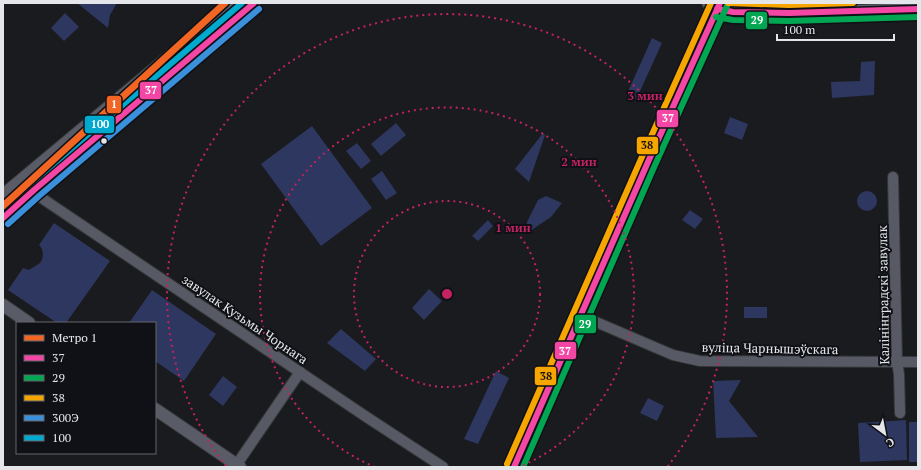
<svg xmlns="http://www.w3.org/2000/svg" width="921" height="470" font-family="'PT Serif',serif">
<rect width="100%" height="100%" fill="#1a1b1e"/>
<!-- green -->
<g fill="#2d375f">
<path d="M77 3H117L110 15 108 28Z"/>
<path d="M65 13 79 27 64 41 51 28Z"/>
<path d="M652 38 662 43 636 100 626 96Z"/>
<path d="M875 61 874 95 832 98 831 82 860 81 861 62Z"/>
<path d="M730 117 748 124 742 140 724 133Z"/>
<path d="M396 123 406 135 381 156 371 144Z"/>
<path d="M312 126 372 208 321 246 261 164Z"/>
<path d="M543 133 545 135 529 182 515 169Z"/>
<path d="M357 143 371 161 361 169 346 151Z"/>
<path d="M382 171 397 193 386 200 371 179Z"/>
<circle cx="867" cy="201" r="10"/>
<path d="M546 196 562 203 551 217 527 233V222L538 200Z"/>
<path d="M690 210 703 219 695 229 682 220Z"/>
<path d="M488 220 493 226 478 241 472 236Z"/>
<path d="M54 223 110 261 66 323H57L8 290 23 268 29 270 40 263C44 257 44 250 39 245Z"/>
<path d="M429 289 442 301 424 320 412 308Z"/>
<path d="M152 290 216 334 184 381 155 361V323H129Z"/>
<rect x="744" y="307" width="23" height="11"/>
<path d="M341 329 376 359 365 371 327 343Z"/>
<path d="M496 371 509 378 478 444 464 439Z"/>
<path d="M223 376 237 387 223 406 209 395Z"/>
<path d="M741 380 729 401 758 437 716 438 713 381Z"/>
<path d="M648 398 664 406 657 421 640 413Z"/>
<path d="M906 420 907 460 860 462 858 423Z"/>
<rect x="909" y="422" width="9" height="40"/>
</g>
<g fill="none" stroke-linecap="round" stroke-linejoin="round">
<!-- minor casing -->
<g stroke="#37373a" stroke-width="12">
<g id="minor">
<path d="M893 177 897 362 899 374 900 413"/>
<path d="M34 190 36 194 49 203 365 416 443 467"/>
<path d="M582 316 673 355 700 361 918 362"/>
<path d="M235 467 300 372"/>
</g>
</g>
<!-- major casing -->
<g stroke="#37373a" stroke-width="14">
<g id="major">
<path d="M708 3 717 9 733 12 800 13 918 9"/>
<path d="M3 195 233 3"/>
<path d="M3 218 34 190 254 3"/>
<path d="M3 305 29 323"/>
<path d="M155 409 240 467"/>
<path d="M514 467 592 291 648 162 720 3"/>
</g>
</g>
<!-- minor -->
<use href="#minor" stroke="#575a65" stroke-width="10"/>
<!-- major -->
<use href="#major" stroke="#595c67" stroke-width="12"/>
<!-- bus-1 casing -->
<g stroke="#101116" stroke-width="9">
<g id="bus-1">
<path d="M717 9 733 12 789 13 918 9"/>
<path d="M3 218 34 190 254 3"/>
<path d="M514 467 648 162 720 3"/>
</g>
</g>
<!-- bus-2 casing -->
<g stroke="#101116" stroke-width="9">
<g id="bus-2">
<path d="M716 17 733 20 789 21 918 17"/>
<path d="M523 467 655 165 727 6"/>
</g>
</g>
<!-- bus-3 casing -->
<g stroke="#101116" stroke-width="9">
<g id="bus-3">
<path d="M728 3 789 5 853 3"/>
<path d="M507 464 641 159 711 3"/>
</g>
</g>
<!-- bus-4 casing -->
<g stroke="#101116" stroke-width="9">
<path id="bus-4" d="M8 224 39 196 259 9"/>
</g>
<!-- bus-5 casing -->
<g stroke="#101116" stroke-width="9">
<path id="bus-5" d="M3 207 242 3"/>
</g>
<!-- bus-1 -->
<use href="#bus-1" stroke="#f346a5" stroke-width="6"/>
<!-- bus-2 -->
<use href="#bus-2" stroke="#00a651" stroke-width="6"/>
<!-- bus-3 -->
<use href="#bus-3" stroke="#f7a600" stroke-width="6"/>
<!-- bus-4 -->
<use href="#bus-4" stroke="#3a90db" stroke-width="6"/>
<!-- bus-5 -->
<use href="#bus-5" stroke="#00a9ce" stroke-width="6"/>
<!-- metro-1 casing -->
<g stroke="#101116" stroke-width="10">
<path id="metro-1" d="M3 206 225 3"/>
</g>
<!-- metro-1 -->
<use href="#metro-1" stroke="#f26522" stroke-width="7"/>
</g>
<!-- distance rings -->
<g fill="none" stroke="#c42262" stroke-width="2" stroke-dasharray="2 4">
<circle cx="447" cy="294" r="93"/>
<path d="M375 467A187 187 0 1 1 519 467"/>
<path d="M226 466A280 280 0 1 1 668 466"/>
</g>
<!-- markers -->
<circle fill="#e5e6ea" stroke="#101116" stroke-width="1.5" cx="104" cy="141" r="3.5"/>
<g text-anchor="middle" dominant-baseline="central" stroke-width="4" stroke-linejoin="round" paint-order="stroke">
<!-- street labels -->
<g font-size="13" fill="#e5e6ea" stroke="#101116">
<text transform="translate(883 295) rotate(-91)">Калінінградскі завулак</text>
<text transform="translate(245 319) rotate(34)">завулак Кузьмы Чорнага</text>
<text transform="translate(770 348) rotate(1)">вуліца Чарнышэўскага</text>
</g>
</g>
<circle cx="447" cy="294" r="6" fill="#c42262" stroke="#101116" stroke-width="2"/>
<g font-size="12" text-anchor="middle" font-weight="bold" fill="#c42262" stroke="#101116" stroke-width="4" stroke-linejoin="round" paint-order="stroke">
<text x="645" y="100">3 мин</text>
<text x="579" y="166">2 мин</text>
<text x="513" y="232">1 мин</text>
</g>
<g stroke="#101116" stroke-width="1.5">
<rect x="745" y="11" width="23" height="19" rx="4" fill="#00a651"/>
<rect x="139" y="81" width="23" height="19" rx="4" fill="#f346a5"/>
<rect x="106" y="95" width="16" height="19" rx="4" fill="#f26522"/>
<rect x="656" y="109" width="23" height="19" rx="4" fill="#f346a5"/>
<rect x="84" y="115" width="31" height="19" rx="4" fill="#00a9ce"/>
<rect x="636" y="136" width="23" height="19" rx="4" fill="#f7a600"/>
<rect x="574" y="314" width="23" height="20" rx="4" fill="#00a651"/>
<rect x="554" y="341" width="23" height="19" rx="4" fill="#f346a5"/>
<rect x="534" y="366" width="23" height="20" rx="4" fill="#f7a600"/>
</g>
<g font-size="11" text-anchor="middle" font-weight="bold" fill="#fff">
<text x="757" y="24">29</text>
<text x="151" y="94">37</text>
<text x="114" y="108">1</text>
<text x="668" y="122">37</text>
<text x="100" y="128">100</text>
<text x="585" y="328">29</text>
<text x="565" y="355">37</text>
</g>
<g font-size="11" text-anchor="middle" font-weight="bold" fill="#111">
<text x="647" y="149">38</text>
<text x="546" y="380">38</text>
</g>
<!-- border -->
<rect width="921" height="470" fill="none" stroke="#e5e6ea" stroke-width="8"/>
<!-- legend -->
<rect x="16" y="322" width="140" height="132" fill="#101116" stroke="#65666b"/>
<rect x="24" y="335" width="20" height="6" fill="#f26522" stroke="#65666b"/>
<text x="52" y="342" font-size="12" fill="#e5e6ea">Метро 1</text>
<rect x="24" y="355" width="20" height="6" fill="#f346a5" stroke="#65666b"/>
<text x="52" y="362" font-size="12" fill="#e5e6ea">37</text>
<rect x="24" y="375" width="20" height="6" fill="#00a651" stroke="#65666b"/>
<text x="52" y="382" font-size="12" fill="#e5e6ea">29</text>
<rect x="24" y="395" width="20" height="6" fill="#f7a600" stroke="#65666b"/>
<text x="52" y="402" font-size="12" fill="#e5e6ea">38</text>
<rect x="24" y="415" width="20" height="6" fill="#3a90db" stroke="#65666b"/>
<text x="52" y="422" font-size="12" fill="#e5e6ea">300Э</text>
<rect x="24" y="435" width="20" height="6" fill="#00a9ce" stroke="#65666b"/>
<text x="52" y="442" font-size="12" fill="#e5e6ea">100</text>
<!-- north arrow -->
<g transform="translate(885 434) rotate(148)" stroke="#101116" stroke-width="3" paint-order="stroke">
<path d="M0-3L7 15L0 10L-7 15Z" fill="#e5e6ea"/>
<text y="-6" font-size="11" font-weight="bold" text-anchor="middle" fill="#e5e6ea">С</text>
</g>
<!-- scale -->
<path d="M777 34v6h117v-6" fill="none" stroke="#e5e6ea" stroke-width="2"/>
<text x="783" y="34" font-size="12" fill="#e5e6ea" stroke="#101116" stroke-width="3" paint-order="stroke">100 m</text>
</svg>
